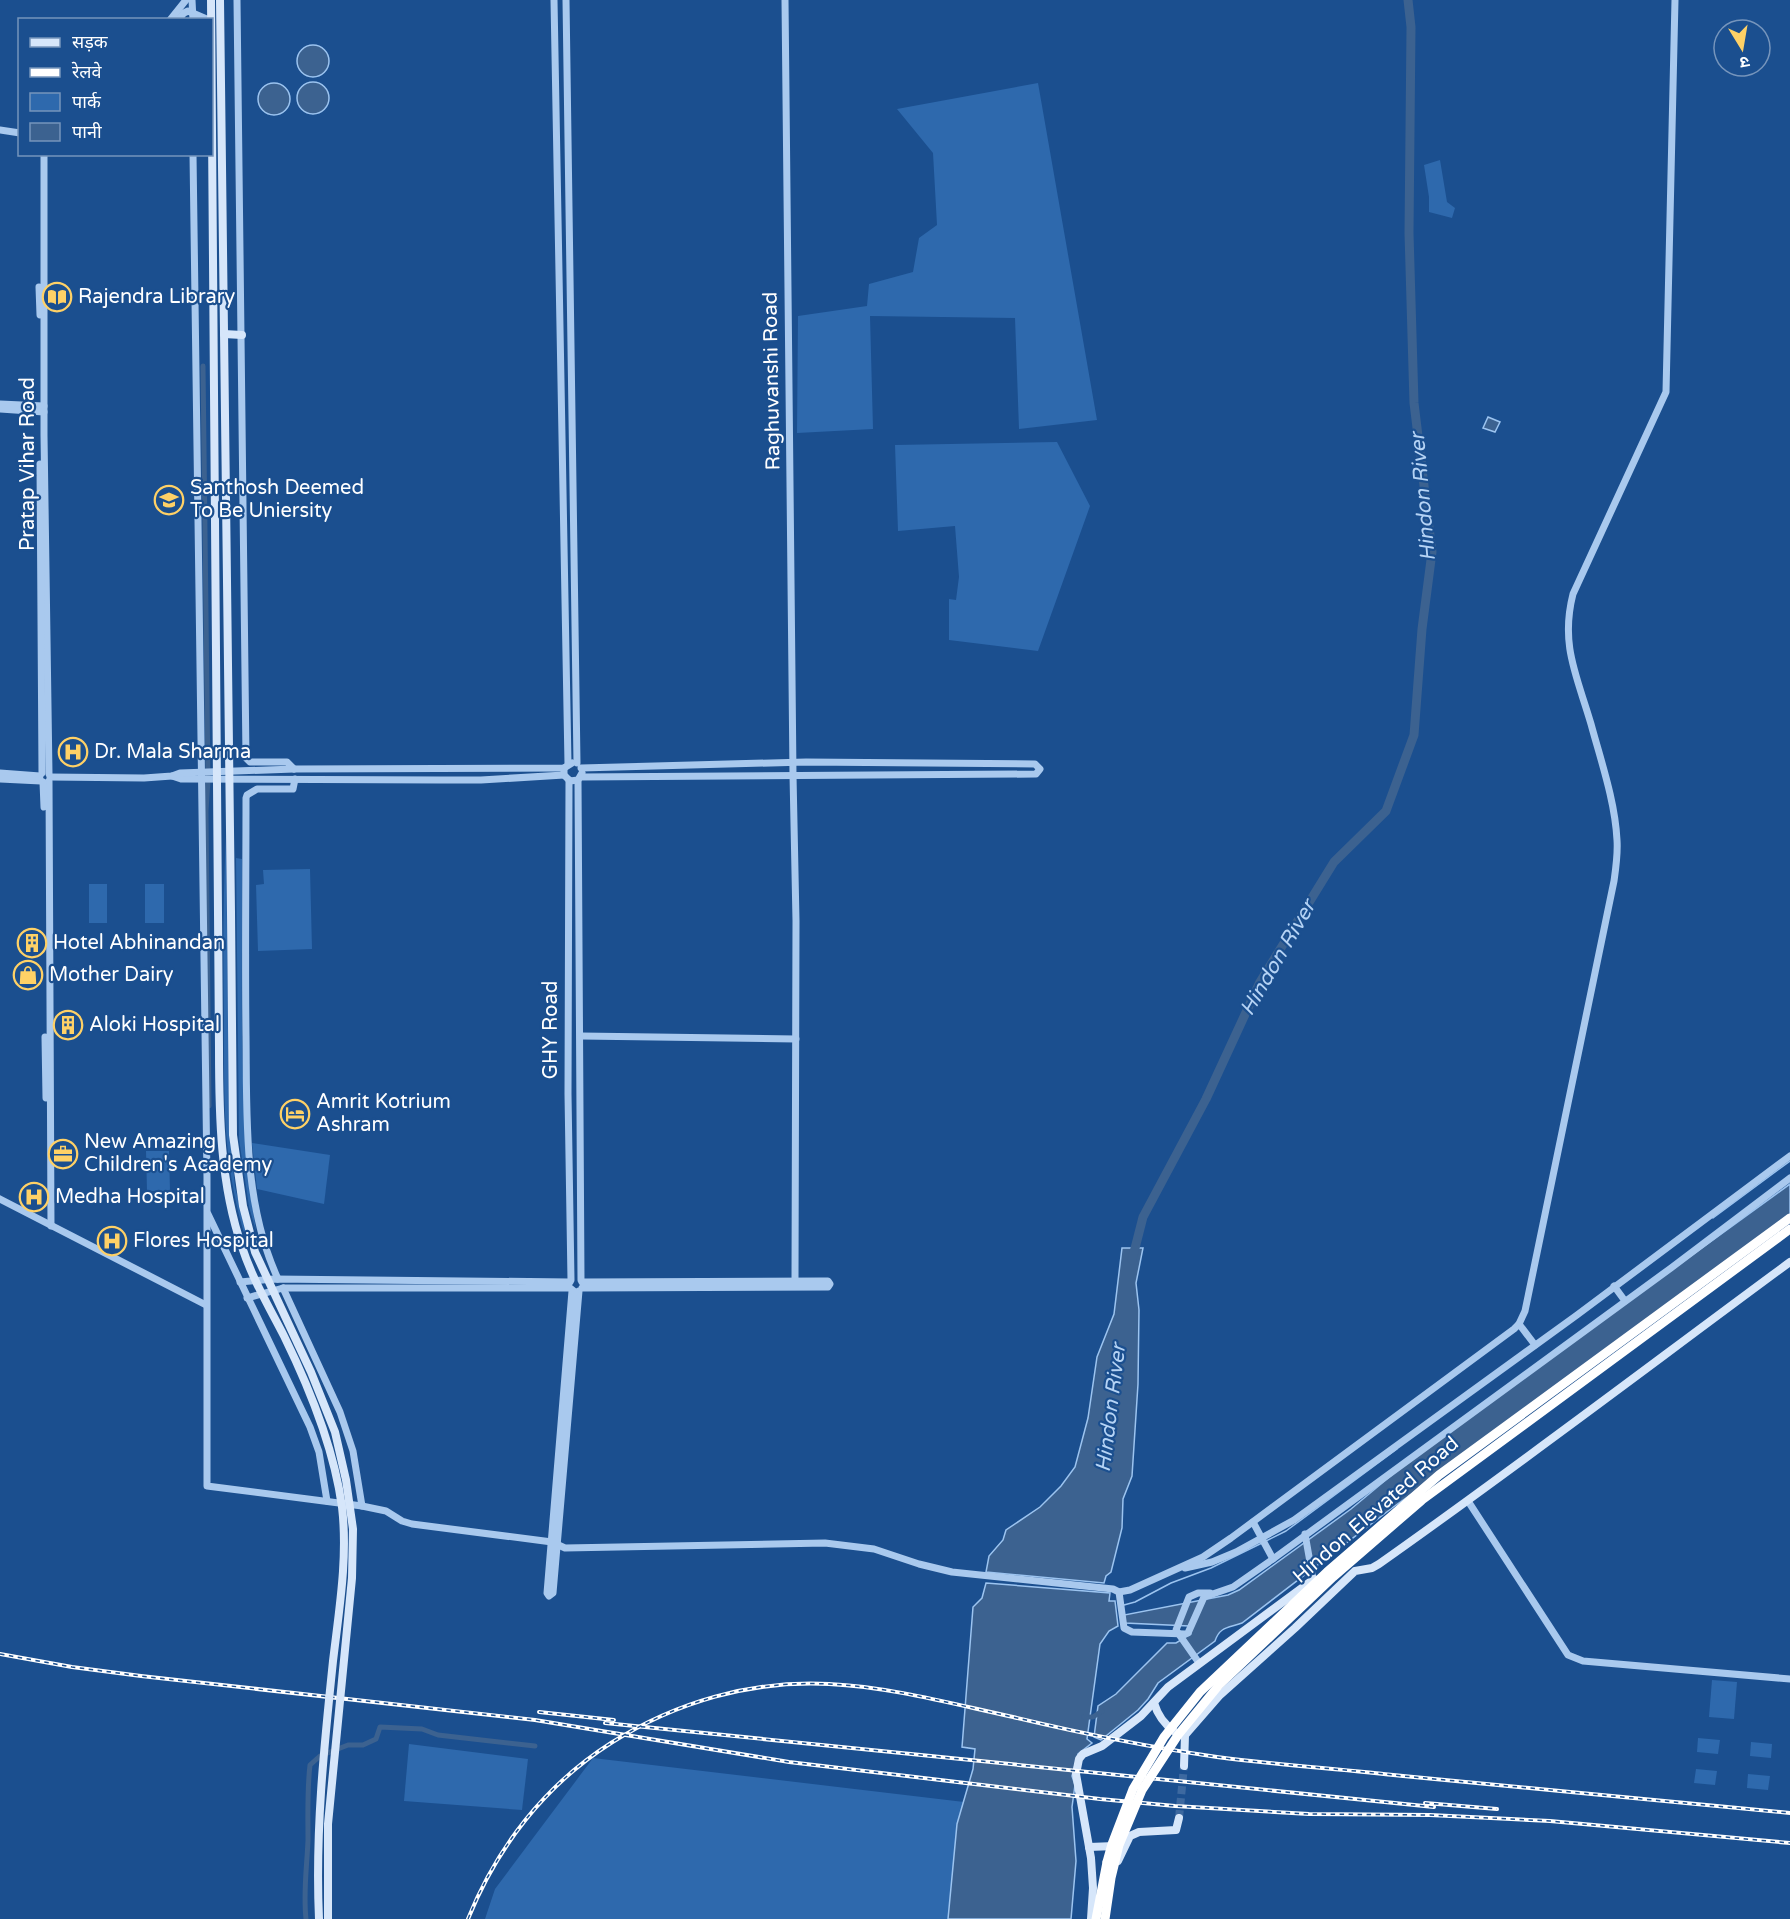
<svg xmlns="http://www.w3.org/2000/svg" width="1790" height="1919" font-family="'Varela Round','Noto Sans Devanagari',sans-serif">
<rect width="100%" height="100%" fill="#1b4f8f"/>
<!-- green -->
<g fill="#2e69ad">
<path d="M1038 83 1097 420 1019 429 1015 318 870 316 873 429 797 433 798 316 867 306 869 284 913 272 919 238 937 225 933 153 897 109Z"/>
<path d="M1440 160 1447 202 1455 208 1452 218 1429 212V197L1424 165Z"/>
<path d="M1057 442 1090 506 1038 651 949 640V599L956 600 959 577 955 526 898 531 895 445Z"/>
<path d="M226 836 229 1126 235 1187 248 1238 246 1239C222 1165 224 1095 224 1018 223 957 223 897 226 836Z"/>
<path d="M236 858 242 859C243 981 237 1110 256 1231L249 1207 239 1139Z"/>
<path d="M310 869 312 949 258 951 256 885 264 884 263 870Z"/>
<rect x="89" y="884" width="18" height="39"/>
<rect x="145" y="884" width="19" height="39"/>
<path d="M252 1143 330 1155 324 1204 257 1189Z"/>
<path d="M146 1151H169L170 1191H147Z"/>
<path d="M1712 1680 1737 1682 1734 1719 1709 1717Z"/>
<path d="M1698 1738 1720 1740 1718 1754 1697 1752Z"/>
<path d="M1751 1742 1772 1744 1771 1758 1750 1756Z"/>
<path d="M409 1744 528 1759 522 1810 404 1801Z"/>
<path d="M593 1758 964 1802 951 1919H485L495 1889Z"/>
<path d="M1696 1769 1717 1771 1715 1785 1694 1783Z"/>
<path d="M1748 1774 1770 1776 1768 1790 1747 1788Z"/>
</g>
<!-- water -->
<g fill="#3c6290" stroke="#9cc4f0" stroke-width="1.5">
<circle cx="313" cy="61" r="16"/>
<circle cx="313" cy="98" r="16"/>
<circle cx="274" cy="99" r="16"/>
<path d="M1488 417 1500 422 1495 432 1483 428Z"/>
<path d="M1790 1184V1219L1653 1321 1392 1508 1242 1623C1229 1628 1220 1626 1215 1641L1158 1683 1148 1699 1138 1710 1101 1740 1094 1737 1098 1706 1116 1694 1167 1643H1176L1191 1634 1189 1626 1125 1623 1124 1615 1228 1595 1239 1590 1351 1509 1411 1459Z"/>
<path d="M1122 1248H1143L1136 1283 1139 1310 1138 1384 1132 1476 1123 1499 1122 1528 1111 1572 1106 1576 1104 1583 986 1572 989 1556 1003 1540 1006 1530 1040 1507 1061 1486 1075 1467 1088 1418 1097 1357 1114 1314Z"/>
<path d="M986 1583 1110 1593 1109 1601H1115L1118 1626 1109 1631 1100 1644 1087 1739 1092 1743 1078 1754 1072 1776 1075 1785 1072 1807 1076 1861 1071 1919H948L957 1824 973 1769 975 1749 962 1747 973 1607 982 1598Z"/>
</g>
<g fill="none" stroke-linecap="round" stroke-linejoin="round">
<!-- stream -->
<g stroke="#9cc4f0" stroke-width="1.5">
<path d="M1713 1218 1790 1161"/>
<path d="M1266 1541 1286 1531 1397 1449"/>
<path d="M1124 1605 1135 1602 1171 1583 1211 1568 1262 1543"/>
</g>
<!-- canal -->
<g stroke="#3c6290" stroke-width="5">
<path d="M203 366 208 780 206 811 209 1106"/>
<path d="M1084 1717H1093L1102 1711"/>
<path d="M306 1919C303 1892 307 1866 308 1840 308 1815 307 1790 310 1765L320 1756 348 1745H363L376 1739 380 1727 422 1729 438 1735 535 1746"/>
</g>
<!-- river -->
<path stroke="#3c6290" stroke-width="9" d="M1132 1260 1143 1217 1206 1099 1260 982 1334 862 1386 811 1414 735 1422 629 1432 552 1414 403 1409 233 1411 27 1408 0"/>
<!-- secondary-tunnel -->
<path stroke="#3d69a0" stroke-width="8" stroke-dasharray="8 4" stroke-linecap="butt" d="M1179 1818 1184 1766"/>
<!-- tertiary -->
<g stroke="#a9c9ee" stroke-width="7">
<path d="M192 0 193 20"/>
<path d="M237 0 246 758 250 762H287L294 769"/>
<path d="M554 0 568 764"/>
<path d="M566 0 577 763"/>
<path d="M785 0 793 775 796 921 795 1281"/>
<path d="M170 20 186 0"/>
<path d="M178 20 184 13 188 11 209 20"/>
<path d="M0 130 20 133"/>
<path d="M44 154V435L49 774"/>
<path d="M193 154 207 1178V1486L362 1506 386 1511 402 1521 412 1524 552 1542 565 1548 825 1543 874 1549 919 1564 952 1572 1113 1589 1119 1592 1124 1628 1132 1632 1185 1634 1188 1633 1204 1597 1233 1587 1273 1559 1671 1268 1790 1178"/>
<path d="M39 287 40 315"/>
<path d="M0 404 44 406"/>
<path d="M0 409 44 412"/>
<path d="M40 464 42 773"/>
<path d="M564 768V775L570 781 578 780 582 773"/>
<path d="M0 773 40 776"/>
<path d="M172 776 181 779 441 780H481L564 775"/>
<path d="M50 777 144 778 172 776 180 773 294 769 564 768 572 763"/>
<path d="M581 777 1036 774 1040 769 1035 764 806 762 581 768"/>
<path d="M0 779 41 781"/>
<path d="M569 780 568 1094 571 1280"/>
<path d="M578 780 581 1280"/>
<path d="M49 781 51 1226"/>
<path d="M43 782 44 807"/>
<path d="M581 1036 796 1039"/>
<path d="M45 1037 46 1098"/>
<path d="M0 1199 206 1305"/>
<path d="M208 1214 310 1427 319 1452 327 1501"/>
<path d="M278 1279C243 1203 247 1118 246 1036 245 957 246 878 246 798L247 795 257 789H293L295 779"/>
<path d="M240 1282 274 1279 570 1282"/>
<path d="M582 1282 821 1281H828L830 1284 828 1287 582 1288"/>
<path d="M1614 1286 1625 1301"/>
<path d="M283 1288 340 1412 353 1451 362 1506"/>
<path d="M572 1291 547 1593 549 1596 553 1593 579 1291"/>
<path d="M247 1298 283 1288H570L575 1292"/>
<path d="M1519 1324 1535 1345"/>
<path d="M1468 1501 1568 1655 1583 1661 1790 1679"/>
<path d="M1253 1522 1273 1559"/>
<path d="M1305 1534 1313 1579"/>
<path d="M1185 1568 1212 1562 1236 1552 1294 1520 1577 1315 1790 1156"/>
<path d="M1119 1592 1130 1590 1203 1557 1231 1538 1514 1329 1519 1324 1525 1311 1614 881C1616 867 1618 854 1617 840 1615 801 1601 761 1591 724 1577 676 1560 645 1573 594L1666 392 1675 0"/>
<path d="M1199 1663 1176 1630 1189 1597 1198 1593H1210"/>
</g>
<!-- secondary -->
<g stroke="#d6e6fa" stroke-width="8">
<path d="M211 0 218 913"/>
<path d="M220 0 231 913"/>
<path d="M224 334 242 335"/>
<path d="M1154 1703C1158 1716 1164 1724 1175 1732"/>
<path d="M1185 1735 1219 1696 1295 1628 1355 1571 1372 1568 1379 1564C1518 1466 1653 1363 1790 1262"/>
<path d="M1184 1766 1185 1735"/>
<path d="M1089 1847 1115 1846"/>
<path d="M1118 1861 1130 1836 1139 1832 1176 1830 1179 1818"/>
<path d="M1091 1919 1093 1888 1091 1858 1076 1774 1079 1759 1083 1754 1102 1746 1141 1716 1168 1687 1314 1579"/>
</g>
<!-- motorway -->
<path stroke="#fff" stroke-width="9" d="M1096 1919 1107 1862"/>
<!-- rail casing -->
<g stroke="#fff" stroke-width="4">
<g id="rail">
<path d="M0 1654 72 1667 141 1676 535 1720 789 1762 1100 1799 1175 1806 1309 1814 1430 1815 1550 1821 1790 1843"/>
<path d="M539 1712 614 1720"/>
<path d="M605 1723 1434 1807"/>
<path d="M1425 1803 1497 1809"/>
<path d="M468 1919C497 1847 545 1785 611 1743 676 1702 751 1680 829 1684 891 1687 953 1704 1013 1717 1080 1733 1149 1747 1217 1757 1279 1765 1342 1769 1403 1776 1532 1788 1661 1801 1790 1813"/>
</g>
</g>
<!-- rail -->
<use href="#rail" stroke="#1b4f8f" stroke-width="1.5" stroke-dasharray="4.5" stroke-linecap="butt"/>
<!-- secondary-bridge -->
<g stroke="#d6e6fa" stroke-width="8">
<path d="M218 913C218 958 219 1003 219 1048 219 1114 220 1184 242 1247 252 1278 269 1307 284 1336 310 1389 334 1448 342 1507 348 1558 339 1610 333 1661 324 1747 315 1833 319 1919"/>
<path d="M231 913 233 1135 243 1206 255 1252 311 1372 335 1432 346 1480 353 1529 352 1578 328 1824V1919"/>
</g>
<!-- motorway-bridge -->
<g stroke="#fff" stroke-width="9">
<path d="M1107 1862 1112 1844 1133 1789 1164 1737 1200 1692 1327 1572 1439 1475 1790 1218"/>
<path d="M1105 1919 1111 1878 1119 1845 1142 1790 1178 1735 1219 1685 1333 1577 1422 1500 1790 1229"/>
</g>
</g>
<!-- icons -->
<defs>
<g id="library-ring" transform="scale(1.5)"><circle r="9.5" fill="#1b4f8f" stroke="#ffd166" stroke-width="1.5"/><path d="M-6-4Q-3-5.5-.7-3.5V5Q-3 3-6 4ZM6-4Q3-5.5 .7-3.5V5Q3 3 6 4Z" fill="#ffd166"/></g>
<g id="university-ring" transform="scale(1.5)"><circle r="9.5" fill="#1b4f8f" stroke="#ffd166" stroke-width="1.5"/><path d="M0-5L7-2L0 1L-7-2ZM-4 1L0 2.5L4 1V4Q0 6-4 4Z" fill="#ffd166"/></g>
<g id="hospital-ring" transform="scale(1.5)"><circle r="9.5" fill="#1b4f8f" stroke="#ffd166" stroke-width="1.5"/><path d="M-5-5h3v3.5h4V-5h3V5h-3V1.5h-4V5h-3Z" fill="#ffd166"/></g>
<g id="building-ring" transform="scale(1.5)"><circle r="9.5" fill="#1b4f8f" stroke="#ffd166" stroke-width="1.5"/><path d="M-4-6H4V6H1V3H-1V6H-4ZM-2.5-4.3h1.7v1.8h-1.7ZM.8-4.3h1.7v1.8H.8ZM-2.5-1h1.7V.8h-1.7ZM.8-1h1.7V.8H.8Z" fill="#ffd166"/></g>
<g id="shop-ring" transform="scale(1.5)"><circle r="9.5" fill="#1b4f8f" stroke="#ffd166" stroke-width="1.5"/><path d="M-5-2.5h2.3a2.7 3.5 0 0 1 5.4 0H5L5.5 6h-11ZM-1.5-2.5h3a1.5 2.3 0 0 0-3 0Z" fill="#ffd166"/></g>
<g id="hotel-ring" transform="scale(1.5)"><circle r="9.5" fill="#1b4f8f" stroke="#ffd166" stroke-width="1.5"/><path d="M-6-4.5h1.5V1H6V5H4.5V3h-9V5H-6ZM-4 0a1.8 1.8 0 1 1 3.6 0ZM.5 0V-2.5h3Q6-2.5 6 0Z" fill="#ffd166"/></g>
<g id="office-ring" transform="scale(1.5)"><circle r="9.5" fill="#1b4f8f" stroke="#ffd166" stroke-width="1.5"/><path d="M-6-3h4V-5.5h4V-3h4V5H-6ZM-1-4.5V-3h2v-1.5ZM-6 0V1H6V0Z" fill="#ffd166"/></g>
</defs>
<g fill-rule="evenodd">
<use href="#library-ring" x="57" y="297"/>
<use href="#university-ring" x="169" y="500"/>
<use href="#hospital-ring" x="73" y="752"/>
<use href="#building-ring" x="32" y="943"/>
<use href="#shop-ring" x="28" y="975"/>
<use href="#building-ring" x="68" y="1025"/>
<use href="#hotel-ring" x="295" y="1114"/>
<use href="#office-ring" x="63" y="1154"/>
<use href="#hospital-ring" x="34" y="1197"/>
<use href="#hospital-ring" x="112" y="1241"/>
</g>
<g text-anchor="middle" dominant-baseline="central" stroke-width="4.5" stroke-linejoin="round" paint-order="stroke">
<!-- poi labels -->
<g font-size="20" fill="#fff" stroke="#1b4f8f" text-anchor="start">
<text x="78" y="297">Rajendra Library</text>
<text x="190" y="488">Santhosh Deemed<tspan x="190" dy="23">To Be Uniersity</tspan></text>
<text x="94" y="752">Dr. Mala Sharma</text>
<text x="53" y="943">Hotel Abhinandan</text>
<text x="49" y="975">Mother Dairy</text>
<text x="89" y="1025">Aloki Hospital</text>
<text x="316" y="1102">Amrit Kotrium<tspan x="316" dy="23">Ashram</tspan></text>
<text x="84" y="1142">New Amazing<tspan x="84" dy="23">Children's Academy</tspan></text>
<text x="55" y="1197">Medha Hospital</text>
<text x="133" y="1241">Flores Hospital</text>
</g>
<!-- street labels -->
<g font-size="20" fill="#fff" stroke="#1b4f8f">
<text transform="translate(772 381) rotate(-91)">Raghuvanshi Road</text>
<text transform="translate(28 464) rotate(-90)">Pratap Vihar Road</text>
<text transform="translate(551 1030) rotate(-90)">GHY Road</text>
<text transform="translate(1376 1510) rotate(-41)">Hindon Elevated Road</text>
</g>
<!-- water labels -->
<g font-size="21" font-style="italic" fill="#b5d3f5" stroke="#1b4f8f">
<text transform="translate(1423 497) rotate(-95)">Hindon River</text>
<text transform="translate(1278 958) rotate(-60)">Hindon River</text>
<text transform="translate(1111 1408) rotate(-83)">Hindon River</text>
</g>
</g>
<!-- legend -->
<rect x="18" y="18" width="195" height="138" fill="#1b4f8f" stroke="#7695bc" stroke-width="1.5"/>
<rect x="30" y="38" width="30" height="9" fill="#d6e6fa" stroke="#7695bc" stroke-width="1.5"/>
<text x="72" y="48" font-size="18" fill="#ffffff">सड़क</text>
<rect x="30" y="68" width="30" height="9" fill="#ffffff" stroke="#7695bc" stroke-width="1.5"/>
<text x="72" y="78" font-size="18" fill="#ffffff">रेलवे</text>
<rect x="30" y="93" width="30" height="18" fill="#2e69ad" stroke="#7695bc" stroke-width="1.5"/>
<text x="72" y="108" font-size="18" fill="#ffffff">पार्क</text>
<rect x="30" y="123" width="30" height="18" fill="#3c6290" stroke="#7695bc" stroke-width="1.5"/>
<text x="72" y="138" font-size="18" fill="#ffffff">पानी</text>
<!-- north arrow -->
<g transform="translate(1742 48) rotate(169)"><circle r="28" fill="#1b4f8f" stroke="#7695bc" stroke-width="1.5"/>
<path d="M0-4.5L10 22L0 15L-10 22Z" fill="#ffd166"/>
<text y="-9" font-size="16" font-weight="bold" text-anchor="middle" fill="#ffffff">उ</text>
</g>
</svg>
